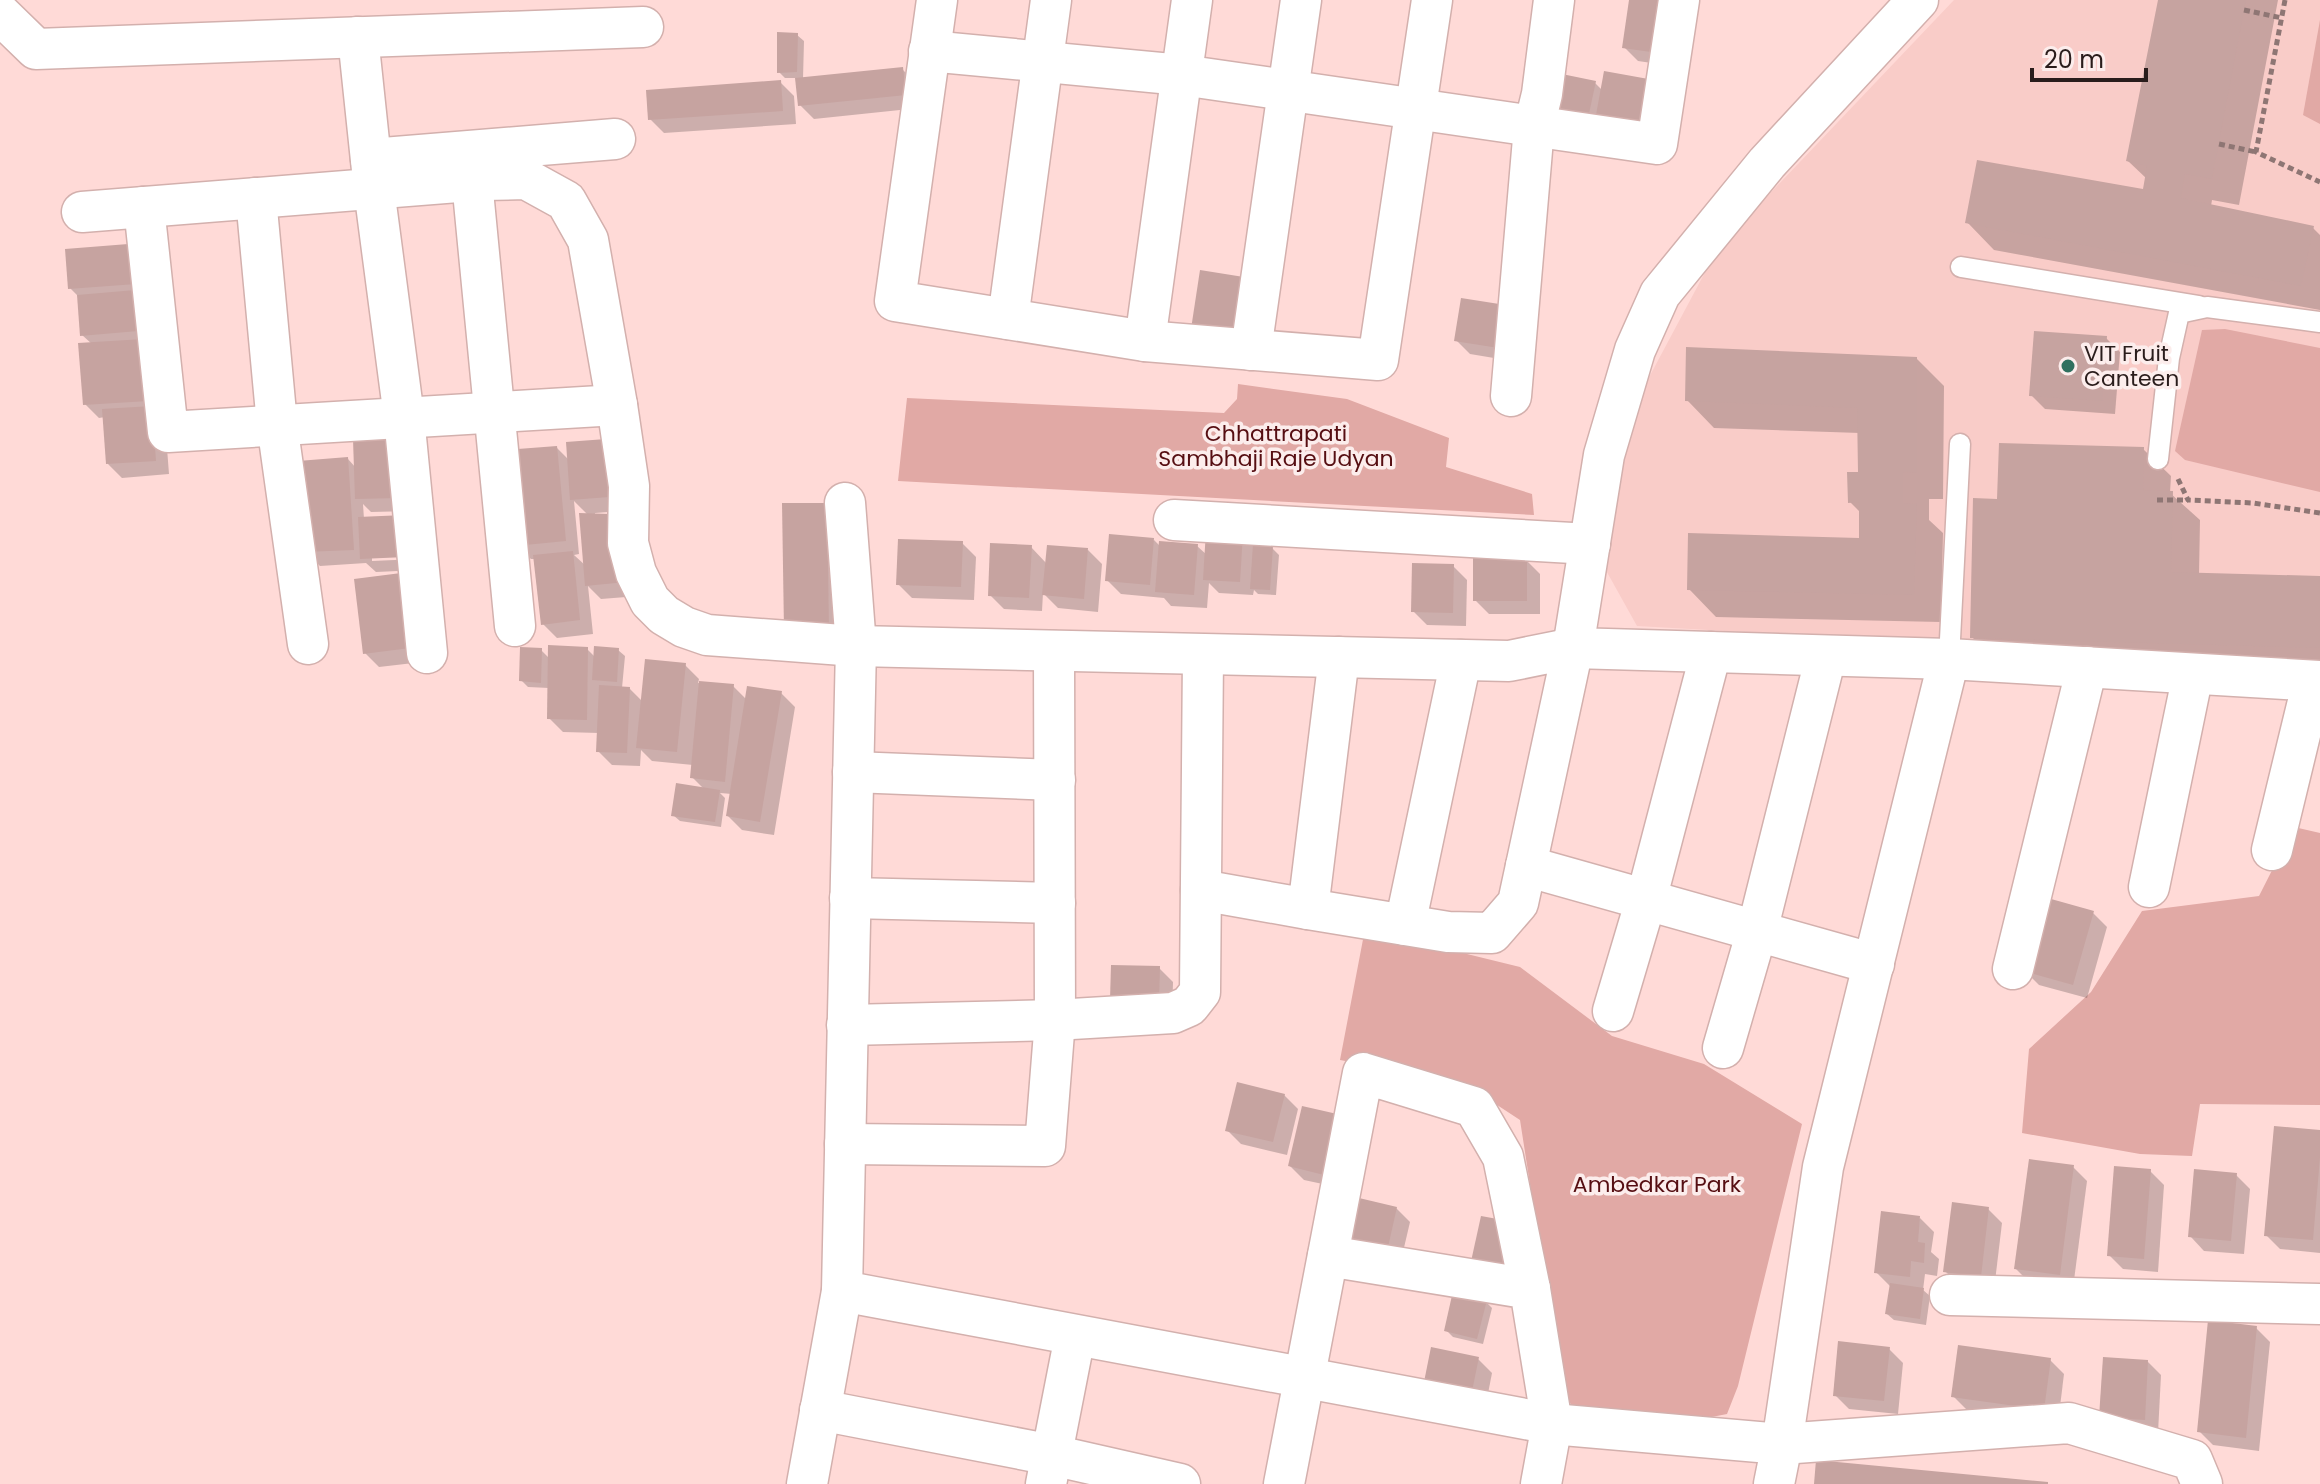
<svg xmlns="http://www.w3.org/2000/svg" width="2320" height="1484" font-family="Poppins,sans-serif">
<rect width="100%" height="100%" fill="#ffdad7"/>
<!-- built -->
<path fill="#f9ccc8" d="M1954 0H2320V664L1637 626 1603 565 1630 413 1718 248Z"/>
<!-- green -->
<g fill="#e1a9a5">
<path d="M2320 20V124L2303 115Z"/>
<path d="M2225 329 2320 348V492L2185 460 2175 451 2202 330Z"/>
<path d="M1238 384 1347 399 1449 438 1446 467 1532 494 1534 515 898 481 907 398 1224 413 1237 399Z"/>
<path d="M2294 827 2320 833V1105L2200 1104 2192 1156 2140 1154 2022 1133 2029 1049 2091 992 2142 911 2259 896Z"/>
<path d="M1365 929 1520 967 1612 1036 1704 1064 1802 1124 1738 1386 1727 1414 1665 1426 1575 1411 1562 1390 1520 1120 1462 1082 1340 1060Z"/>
</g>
<!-- shadow -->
<g fill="#0003" fill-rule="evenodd">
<path d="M1631 0 1679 67 1638 61 1624 47Z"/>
<path d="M2160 0H2278L2239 205 2212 200 2211 206 2313 228 2320 235V310L1994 250 1967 222 2145 192 2147 179 2128 161Z"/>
<path d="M797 35 804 41 803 79 902 69 916 83 919 108 814 119 800 105 797 78H785L779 72Z"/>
<path d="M1553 75 1595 83 1602 90 1610 139Z"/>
<path d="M780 82 794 96 796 124 664 133 650 119Z"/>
<path d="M140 245 165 422 169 474 122 478 108 464 105 417 99 418 85 404 92 344 82 335 79 297 70 288Z"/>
<path d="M1511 308 1518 362 1470 354 1456 340Z"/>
<path d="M2106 338 2120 352 2115 414 2045 409 2031 395Z"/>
<path d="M1917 359 1944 386 1943 499H1929V520L1943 533 1941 622 1716 617 1689 589 1861 540V513L1850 502 1860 474V433L1714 428 1687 400Z"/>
<path d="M396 440 410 454 412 511 371 512 363 504 364 519 404 517 418 531 420 570 376 572 366 563 320 566 306 552 300 462 348 459 356 468 355 441ZM416 555 417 559 372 561V557Z"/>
<path d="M605 441 622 511 595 513V516L639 596 601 599 588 586 593 634 557 638 543 624 535 559H531L517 545 557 448 570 461ZM574 501 589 516 586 566 574 555 579 554Z"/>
<path d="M2143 449 2171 476 2170 493 2200 520 2199 575 2320 578V674L1999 665 1972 637 1999 501Z"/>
<path d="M826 505 842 643 800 644Z"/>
<path d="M1242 535 1254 546 1272 548 1279 555 1276 595 1258 594 1254 590 1253 595 1219 593 1209 583 1207 608 1171 606 1164 598 1121 594 1107 580 1154 540 1161 547 1197 546 1207 555Z"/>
<path d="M962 543 976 557 974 600 912 598 898 584Z"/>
<path d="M1031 547 1047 564 1088 550 1102 564 1098 612 1058 608 1043 593 1042 611 1004 609 990 595Z"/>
<path d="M1526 560 1540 574V614H1489L1475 600Z"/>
<path d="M1453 566 1467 580 1466 626 1427 625 1413 611Z"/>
<path d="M408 574 431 661 379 667 365 653Z"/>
<path d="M587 649 595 657 618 650 625 656 622 688 630 689 643 702 685 665 699 679 698 683 733 686 747 700 781 693 795 707 774 835 742 830 728 816 732 794 720 793 725 798 721 827 680 821 673 815 704 789 692 777 693 765 652 761 641 750 640 766 612 765 598 751 599 733 563 732 549 718V688L528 687 521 680 541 650 550 659Z"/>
<path d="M2093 913 2107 927 2087 998 2039 985 2025 971Z"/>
<path d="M1113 967 1159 968 1173 982 1172 1015Z"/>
<path d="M1284 1095 1298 1109 1287 1155 1241 1144 1227 1130Z"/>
<path d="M1304 1108 1346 1189 1304 1180 1290 1166Z"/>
<path d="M2320 1132V1253L2280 1249 2266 1235Z"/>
<path d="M2073 1167 2087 1181 2073 1288 2030 1283 2016 1269Z"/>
<path d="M2150 1171 2164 1185 2158 1272 2123 1269 2109 1255Z"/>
<path d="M2236 1175 2250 1189 2244 1254 2204 1251 2191 1237Z"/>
<path d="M1360 1200 1396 1208 1410 1222 1399 1269Z"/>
<path d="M1988 1209 2002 1223 1994 1290 1959 1285 1945 1271Z"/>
<path d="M1920 1218 1934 1232 1931 1252 1939 1259 1937 1276 1925 1274 1923 1290 1930 1296 1926 1325 1894 1320 1887 1314 1891 1287 1876 1272Z"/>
<path d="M1486 1302 1492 1308 1483 1344 1453 1337 1446 1330Z"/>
<path d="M2256 1328 2270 1342 2259 1451 2213 1445 2199 1431Z"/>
<path d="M1889 1349 1903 1363 1898 1414 1849 1409 1835 1395Z"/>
<path d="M1478 1359 1492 1373 1484 1414 1438 1405Z"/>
<path d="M2050 1360 2064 1374 2058 1423 1967 1410 1953 1396Z"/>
<path d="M2147 1361 2161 1375 2158 1433 2115 1430Z"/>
</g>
<!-- building -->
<g fill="#c6a3a0">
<path d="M1629 0H1674L1666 54 1622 48Z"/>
<path d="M2158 0H2246L2212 179 2185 174 2181 198 2314 226 2301 286 1965 223 1977 160 2143 189 2147 166 2126 161Z"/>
<path d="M777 32 798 33 797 72 777 73Z"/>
<path d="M903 67 906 95 798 106 795 78Z"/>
<path d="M1604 71 1654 80 1644 135 1594 126Z"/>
<path d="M1552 72 1596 81 1587 123 1543 115Z"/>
<path d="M781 80 783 111 648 120 646 90Z"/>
<path d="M141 243 136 284 68 289 65 249Z"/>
<path d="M1200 270 1250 278 1240 337 1191 329Z"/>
<path d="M147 289 150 330 80 336 77 295Z"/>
<path d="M1461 298 1512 306 1505 349 1454 341Z"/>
<path d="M2034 331 2107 336 2102 401 2029 396Z"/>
<path d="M144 339 148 401 83 405 78 343Z"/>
<path d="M1686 347 1917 357V473L1903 472V503L1917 504 1914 595 1687 590 1688 533 1859 538V502L1848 503 1847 472H1858L1857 408 1685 401Z"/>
<path d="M152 406 156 461 106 464 102 409Z"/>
<path d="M397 438 399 498 355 499 353 439Z"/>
<path d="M606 439 609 497 570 500 566 442Z"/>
<path d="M1999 443 2144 447 2143 490 2173 491 2171 572 2320 576V648L1970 638 1973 498 1997 499Z"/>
<path d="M557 446 566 541 515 546 506 450Z"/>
<path d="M348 457 354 550 304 552 298 461Z"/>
<path d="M782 503H827L829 630 784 631Z"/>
<path d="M579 513 610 514 626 582 585 586Z"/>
<path d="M405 515 406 557 360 559 358 517Z"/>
<path d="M1206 530 1243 533 1240 582 1203 580Z"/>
<path d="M1109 534 1154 538 1150 585 1105 581Z"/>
<path d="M898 539 963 541 961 587 896 585Z"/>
<path d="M1159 541 1198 544 1194 595 1155 592Z"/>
<path d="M990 543 1032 545 1029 598 988 596Z"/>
<path d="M1253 544 1273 546 1270 590 1250 589Z"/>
<path d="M1047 545 1088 548 1084 599 1042 595Z"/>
<path d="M573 551 580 620 541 625 533 555Z"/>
<rect x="1473" y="558" width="54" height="43"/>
<path d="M1412 563 1454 564 1453 613 1411 612Z"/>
<path d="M409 572 418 647 363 654 354 579Z"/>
<path d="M548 645 588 647 587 720 547 719Z"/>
<path d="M594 646 619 648 617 682 592 680Z"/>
<path d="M520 647 542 648 541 683 519 681Z"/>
<path d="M645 659 686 663 677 752 636 748Z"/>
<path d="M699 681 734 684 725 782 690 778Z"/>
<path d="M599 685 630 687 627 753 596 752Z"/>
<path d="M747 686 782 691 760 822 726 816Z"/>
<path d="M676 783 720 790 715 822 671 816Z"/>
<path d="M2044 897 2094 911 2073 985 2023 971Z"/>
<path d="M1111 965 1160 966 1159 1002 1110 1000Z"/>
<path d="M1237 1082 1285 1094 1273 1142 1225 1131Z"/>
<path d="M1302 1106 1346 1116 1332 1177 1288 1166Z"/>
<path d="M2274 1126 2320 1130V1157L2313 1240 2264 1236Z"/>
<path d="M2029 1159 2074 1165 2060 1275 2014 1269Z"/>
<path d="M2114 1166 2151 1169 2144 1259 2107 1256Z"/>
<path d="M2194 1169 2237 1173 2231 1241 2188 1237Z"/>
<path d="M1359 1198 1397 1207 1386 1256 1348 1247Z"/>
<path d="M1952 1202 1989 1207 1981 1277 1943 1272Z"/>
<path d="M1881 1211 1920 1216 1918 1242 1925 1243 1924 1263 1911 1261 1910 1277 1874 1273Z"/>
<path d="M1481 1216 1514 1222 1507 1264 1470 1266Z"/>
<path d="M1890 1283 1924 1288 1920 1319 1885 1314Z"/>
<path d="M1453 1291 1487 1300 1477 1339 1444 1331Z"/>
<path d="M2208 1320 2257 1326 2246 1438 2197 1432Z"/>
<path d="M1838 1341 1890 1347 1884 1401 1833 1396Z"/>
<path d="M1958 1345 2051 1358 2044 1410 1951 1397Z"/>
<path d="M1431 1347 1479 1357 1470 1401 1422 1392Z"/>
<path d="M2103 1357 2148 1360 2145 1420 2099 1417Z"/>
<path d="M1816 1460 2048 1482V1484H1814Z"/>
</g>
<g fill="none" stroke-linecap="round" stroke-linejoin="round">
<!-- service casing -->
<g stroke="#d3b0ad" stroke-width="23">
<g id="service">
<path d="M1961 267 2199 306"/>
<path d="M2158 459 2169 358 2179 313 2207 307 2320 322"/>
<path d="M1949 659 1960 444"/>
</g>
</g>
<!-- minor casing -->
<g stroke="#d3b0ad" stroke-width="43">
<g id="minor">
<path d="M937 0 895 301 1145 341 1378 360 1432 0"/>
<path d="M1918 0 1767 163 1660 294 1635 350 1604 455 1573 648 1949 659 2320 681"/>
<path d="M0 14 36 49 643 27"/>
<path d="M358 37 374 189 404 417 427 653"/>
<path d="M929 51 1182 75 1657 144 1679 0"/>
<path d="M371 159 615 139"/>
<path d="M472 181 515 626"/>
<path d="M256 198 277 424 308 644"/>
<path d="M144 207 168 432 617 405"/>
<path d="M82 212 483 180 526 179 566 201 588 240 617 405 629 486 628 543 636 573 650 601 664 615 684 627 707 635 856 646 1509 661 1573 648 1518 903 1492 933 1448 932 1308 909"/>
<path d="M1008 319 1051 0"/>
<path d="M1145 341 1192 0"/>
<path d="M1251 350 1301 0"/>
<path d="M1511 396 1534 127 1542 94 1554 0"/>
<path d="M1174 520 1590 544"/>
<path d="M853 772 1055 780"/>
<path d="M2272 850 2313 681"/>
<path d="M1526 866 1874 964"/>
<path d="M2149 887 2193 674"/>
<path d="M1201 890 1308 909 1339 657"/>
<path d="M850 898 1055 903"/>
<path d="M1405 925 1461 660"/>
<path d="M2013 969 2087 667"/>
<path d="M1613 1011 1646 900 1711 652"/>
<path d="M847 1025 1055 1020 1173 1013 1189 1006 1200 992 1203 655"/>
<path d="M1723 1048 1757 931 1826 656"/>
<path d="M845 1144 1045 1146 1055 1020 1054 651"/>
<path d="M1328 1256 1530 1289 1552 1424 1541 1484"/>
<path d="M842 1291 1552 1424 1782 1444 2069 1423 2192 1460 2202 1484"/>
<path d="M1950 1295 2320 1304"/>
<path d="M820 1410 1052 1455 1180 1484"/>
<path d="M807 1484 842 1291 856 646 845 503"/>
<path d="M1046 1484 1075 1336"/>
<path d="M1284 1484 1363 1073 1474 1107 1503 1157 1530 1289"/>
<path d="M1774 1484 1782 1444 1823 1167 1949 659"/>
</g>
</g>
<!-- path -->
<g stroke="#8e7674" stroke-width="5" stroke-dasharray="6 4" stroke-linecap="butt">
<path d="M2285 0 2256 152 2320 182"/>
<path d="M2244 10 2282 18"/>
<path d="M2219 144 2256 152"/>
<path d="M2178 479 2188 500 2253 503 2320 513"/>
<path d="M2157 500H2188"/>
</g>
<!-- service -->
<use href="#service" stroke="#fff" stroke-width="20"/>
<!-- minor -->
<use href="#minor" stroke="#fff" stroke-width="40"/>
</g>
<!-- markers -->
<circle fill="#30705f" stroke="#fcedec" stroke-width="3" cx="2068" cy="366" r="8"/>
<g text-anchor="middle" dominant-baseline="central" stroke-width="7" stroke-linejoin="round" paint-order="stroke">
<!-- poi labels -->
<g font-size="22" fill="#2a1d1c" stroke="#fcedec" text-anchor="start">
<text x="2084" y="353">VIT Fruit<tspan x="2084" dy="25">Canteen</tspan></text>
</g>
<!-- park labels -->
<g font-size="22" fill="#560e12" stroke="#fcedec">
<text x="1276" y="433">Chhattrapati<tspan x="1276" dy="25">Sambhaji Raje Udyan</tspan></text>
<text x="1657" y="1184">Ambedkar Park</text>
</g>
</g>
<!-- scale -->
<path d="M2032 68v12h114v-12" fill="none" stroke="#2a1d1c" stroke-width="4"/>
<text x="2044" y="68" font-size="24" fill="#2a1d1c" stroke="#fcedec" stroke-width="6" paint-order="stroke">20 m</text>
</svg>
